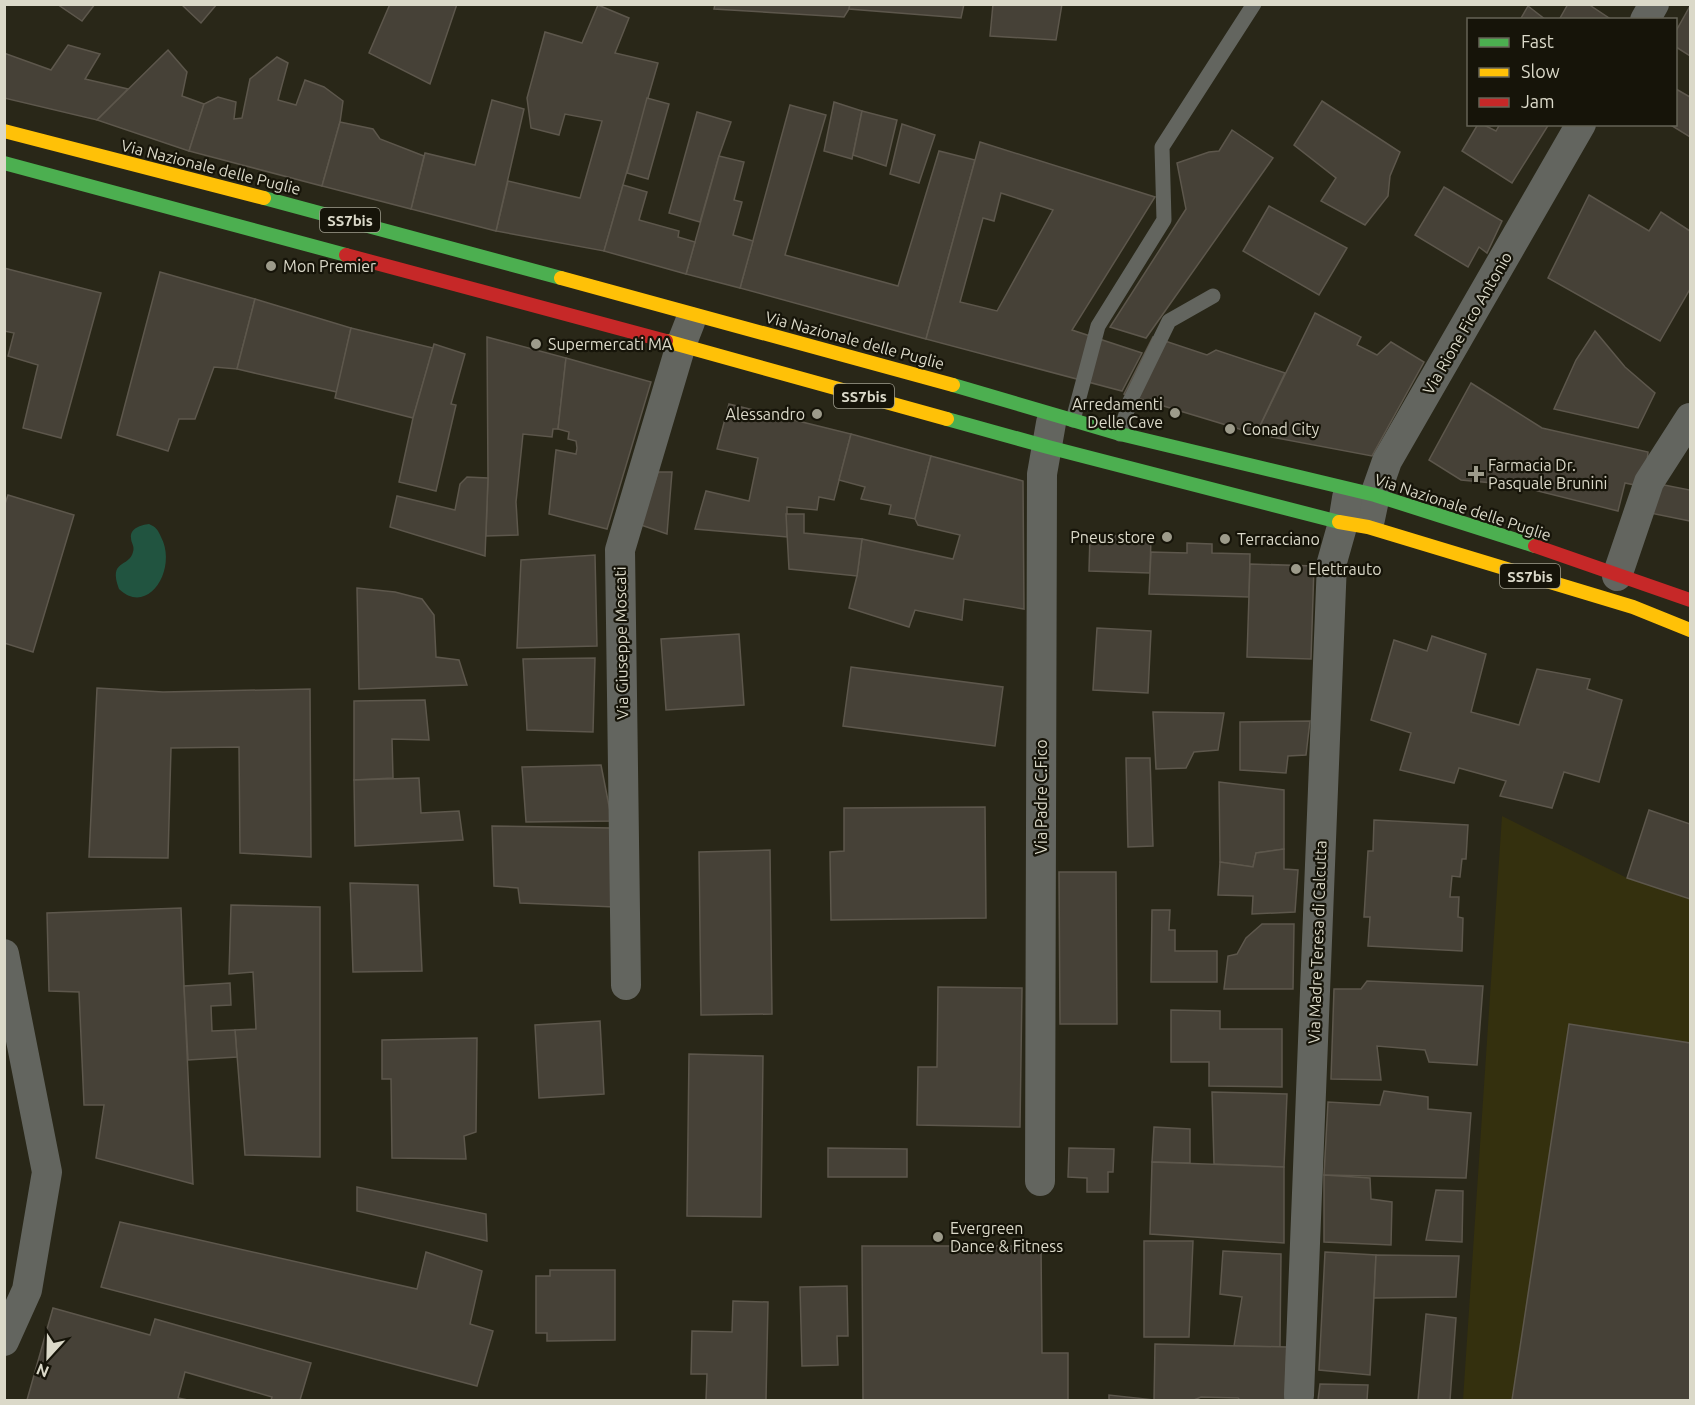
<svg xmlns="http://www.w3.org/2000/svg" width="1695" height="1405" font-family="Ubuntu,sans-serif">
<rect width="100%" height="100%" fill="#292718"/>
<!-- built -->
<path fill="#34300e" d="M1502 816 1627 878 1690 899V1400H1463Z"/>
<!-- water -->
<path fill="#215440" d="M149 524C156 527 158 530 161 537 178 569 148 617 119 589 108 559 129 568 133 552 135 546 131 543 131 538 130 528 141 525 149 524Z"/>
<!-- building -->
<g fill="#464137" stroke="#5d574c" stroke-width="1.5" fill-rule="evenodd">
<path d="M57 4H95L82 21Z"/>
<path d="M181 4H217L201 23Z"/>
<path d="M390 4H457L430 84 369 53Z"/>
<path d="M715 4H850L849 9 844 17 714 9Z"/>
<path d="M850 4H964L961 18 849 9Z"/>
<path d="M993 4H1062L1056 40 990 36Z"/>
<path d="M1568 4H1588L1612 20H1559Z"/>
<path d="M598 5 629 18 615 53 658 63 604 251 496 231 508 181 580 198 602 121 565 114 559 135 531 128 527 98 545 32 582 43Z"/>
<path d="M1528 6 1546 20H1520Z"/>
<path d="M1690 6V56L1676 47V31Z"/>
<path d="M68 45 100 54 85 79 128 89 97 120 4 98V53L51 70Z"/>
<path d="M168 50 187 72 182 96 204 104 189 151 97 120Z"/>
<path d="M277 57 288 63 278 100 296 105 305 80 324 87 343 101 340 122 322 186 189 151 204 104 218 97 236 102 234 119 242 118 250 79Z"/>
<path d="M1676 89 1690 97V137L1669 124H1676Z"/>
<path d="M647 98 669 104 648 179 627 173Z"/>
<path d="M492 100 524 109 496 231 411 209 425 153 475 165Z"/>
<path d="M1322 101 1400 152 1390 176 1388 196 1365 225 1321 201 1336 178 1294 145Z"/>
<path d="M834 102 862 111 852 159 824 151Z"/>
<path d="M790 105 826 115 785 255 898 286 939 151 975 160 926 339 740 288Z"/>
<path d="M862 111 897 120 886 166 853 155Z"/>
<path d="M697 112 731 122 719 156 700 222 669 213Z"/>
<path d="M340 122 373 129 380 139 424 156 411 209 322 186Z"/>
<path d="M902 124 935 135 919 183 890 174Z"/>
<path d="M1478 124H1482L1496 131 1500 124H1549L1512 183 1462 151Z"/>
<path d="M1232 130 1273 158 1146 338 1110 327 1186 209 1177 163 1209 152 1219 151Z"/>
<path d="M980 142 1155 197 1072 330 1142 353 1122 391 926 339ZM1001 193 1053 210 997 311 960 302 983 218 994 221Z"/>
<path d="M719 156 744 162 734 200 742 202 733 235 753 241 740 288 686 274Z"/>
<path d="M623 185 647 192 639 220 679 231 678 237 695 242 686 274 604 251Z"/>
<path d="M1444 187 1502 221 1487 253 1479 247 1468 267 1415 235Z"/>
<path d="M1589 195 1649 231 1661 212 1690 231V289L1660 341 1548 278Z"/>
<path d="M1269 206 1347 248 1319 295 1243 251Z"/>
<path d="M4 268 101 293 61 438 23 428 38 365 8 356 14 333 4 331Z"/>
<path d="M160 272 255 299 237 369 214 367 195 419H179L168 451 117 435Z"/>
<path d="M255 299 351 328 337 392 237 369Z"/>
<path d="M1315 313 1361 337 1357 345 1377 355 1391 342 1424 362 1372 456 1256 434Z"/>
<path d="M351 328 433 348 413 418 335 398Z"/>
<path d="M1595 331 1625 367 1655 393 1638 428 1554 409 1576 360Z"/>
<path d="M487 337 566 358 558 429H553L552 437 523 434 516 502 518 535 486 536 488 478Z"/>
<path d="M1153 337 1207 355 1216 350 1285 373 1256 434 1124 394Z"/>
<path d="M434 344 465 354 451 404 456 405 436 491 399 482 413 418Z"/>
<path d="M566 358 651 382 607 529 549 514 556 450 576 454 577 448 576 441 568 439 569 432 558 429Z"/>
<path d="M1471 383 1542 428 1648 452 1644 487 1625 483 1618 511 1514 485 1461 480 1429 460Z"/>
<path d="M729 404 851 434 834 500 819 497 817 510 787 507V537L695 529 706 491 749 501 758 458 717 449Z"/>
<path d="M851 434 931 456 915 519 889 514 891 505 861 499 865 487 839 480Z"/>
<path d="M931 456 1023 481 1024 609 964 599 962 620 915 610 909 627 849 608 857 576 862 539 953 559 960 535 918 525 915 519Z"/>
<path d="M658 472H672L667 534 641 525Z"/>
<path d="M467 477 488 478 485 556 390 527 397 496 455 510 460 484Z"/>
<path d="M1654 483 1690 490V521L1650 513Z"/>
<path d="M8 495 74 515 33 652 4 643V507Z"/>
<path d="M786 514H804V533L862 539 857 576 789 569Z"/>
<path d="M1090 535 1151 537 1150 573 1089 571Z"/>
<path d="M1187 543 1212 544V553L1250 554 1249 597 1149 594 1151 552 1187 553Z"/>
<path d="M595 555 597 646 517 648 521 560Z"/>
<path d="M1250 564 1314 566 1311 659 1247 657Z"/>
<path d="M357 588 395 592 422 599 434 615 436 657 459 660 467 685 359 689Z"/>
<path d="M1097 628 1151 631 1148 693 1093 690Z"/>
<path d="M739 634 744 705 666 710 661 639Z"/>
<path d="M1432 636 1486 654 1471 712 1519 725 1537 669 1590 679 1587 689 1622 700 1599 782 1564 772 1552 808 1500 796 1506 781 1459 768 1454 783 1400 770 1411 733 1371 720 1394 640 1427 651Z"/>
<path d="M595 658 593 732 527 730 523 659Z"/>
<path d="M851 667 1003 687 995 746 843 726Z"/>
<path d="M97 688 163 692 310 689 311 857 240 853 239 747 171 748 168 858 89 857Z"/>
<path d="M425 700 429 740 392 739 393 778 354 780V701Z"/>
<path d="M1153 712 1224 713 1218 750 1194 752 1186 768 1156 769Z"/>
<path d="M1310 721 1306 755 1288 756 1286 773 1240 770V722Z"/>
<path d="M1126 758H1150L1153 846 1128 847Z"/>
<path d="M601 765 612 821 526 822 522 767Z"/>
<path d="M419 778 421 813 459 811 463 840 355 846 354 780Z"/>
<path d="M1219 782 1284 790V849L1256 853 1253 867 1220 862Z"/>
<path d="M985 807 986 918 831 920 830 852 844 851V808Z"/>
<path d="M1649 810 1690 824V899L1627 878Z"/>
<path d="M1374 820 1468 825 1466 859H1462L1460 877 1452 876 1450 897H1459L1458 917 1463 918 1462 951 1368 946 1370 917H1364L1368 851H1373Z"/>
<path d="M492 826 612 828 615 907 520 903 518 888 494 886Z"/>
<path d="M1284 849V869L1298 870 1295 912 1252 914 1253 896 1218 895 1220 862 1253 867 1256 853Z"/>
<path d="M770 850 772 1014 701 1015 699 852Z"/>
<path d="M1059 872H1116L1117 1024H1060Z"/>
<path d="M350 883 418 885 422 971 353 972Z"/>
<path d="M231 905 320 907V1157L245 1155 235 1030 256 1029 253 972 229 974Z"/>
<path d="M181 908 184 986 193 1184 96 1158 104 1105H84L79 992 49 991 47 913Z"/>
<path d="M1152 910H1170L1169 930H1175V951H1217V982H1151Z"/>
<path d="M1262 924H1294L1293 989H1224L1228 956 1237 954 1246 938Z"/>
<path d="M1367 981 1483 986 1477 1065 1429 1062 1425 1050 1377 1046 1381 1080 1331 1079 1334 989H1361Z"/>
<path d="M230 983 231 1005 211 1006 212 1031 235 1030 237 1057 188 1060 184 986Z"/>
<path d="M938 987 1022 988 1020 1127 917 1125 918 1067H937Z"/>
<path d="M1171 1010 1220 1011V1029H1282V1087L1209 1086V1062H1171Z"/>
<path d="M600 1021 604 1094 539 1098 535 1025Z"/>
<path d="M1569 1024 1690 1043V1400H1512Z"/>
<path d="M477 1038 476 1132 464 1136 466 1159 392 1158 391 1079H382V1040Z"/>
<path d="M689 1054 763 1056 761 1217 687 1216Z"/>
<path d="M1384 1091 1428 1097V1109L1471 1113 1466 1178 1324 1175 1328 1102 1380 1105Z"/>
<path d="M1212 1092 1287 1094 1284 1167 1214 1164Z"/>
<path d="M1154 1127 1190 1129V1163L1152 1162Z"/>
<path d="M828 1148 907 1149V1177H828Z"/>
<path d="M1069 1148 1114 1149 1113 1172H1108V1192H1087V1178L1068 1177Z"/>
<path d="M1152 1162 1284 1167V1243L1150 1234Z"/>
<path d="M1324 1175 1370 1178 1371 1199 1392 1202 1391 1245 1324 1242Z"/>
<path d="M357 1187 486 1214 487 1241 357 1211Z"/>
<path d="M1436 1190 1463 1191 1462 1242 1426 1240Z"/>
<path d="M120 1222 417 1289 426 1252 482 1271 470 1324 493 1331 477 1386 101 1287Z"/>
<path d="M1144 1241H1193L1189 1337H1144Z"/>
<path d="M862 1246H1041L1042 1353H1068V1400H863Z"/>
<path d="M1223 1251 1281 1254 1280 1347 1234 1346 1242 1297 1220 1294Z"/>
<path d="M1325 1252 1376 1255 1370 1375 1319 1370Z"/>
<path d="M1376 1255 1459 1256 1456 1297 1374 1298Z"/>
<path d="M550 1270H615V1340L547 1341V1333H536V1276H550Z"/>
<path d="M847 1286 848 1336H837L838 1365 802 1366 800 1287Z"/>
<path d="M733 1301 768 1302 766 1400H706L707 1374H691L692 1331 732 1332Z"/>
<path d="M53 1308 150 1335 155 1319 311 1363 300 1400H271L272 1397 185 1372 178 1398 188 1400H27Z"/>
<path d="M1426 1314 1456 1318 1450 1400H1418Z"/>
<path d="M1155 1344 1287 1347 1285 1400H1240L1238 1398 1201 1397 1194 1400H1109V1395L1154 1400Z"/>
<path d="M1320 1384 1368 1385 1367 1400H1318Z"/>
</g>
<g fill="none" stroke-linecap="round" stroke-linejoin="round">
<!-- lane -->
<g stroke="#63655f" stroke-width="15">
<path d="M1073 420 1098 326 1164 220 1162 147 1254 4"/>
<path d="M1120 434 1130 401 1169 321 1213 296"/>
</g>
<!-- street -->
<g stroke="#63655f" stroke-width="30">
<path d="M1645 20 1654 4"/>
<path d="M1370 519 1375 495 1387 461 1581 124"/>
<path d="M1617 576 1649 482 1690 418"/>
<path d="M4 954 47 1172 27 1290 4 1341"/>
<path d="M626 985 620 550 681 345 690 322"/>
<path d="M1040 1181 1042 474 1051 423"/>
<path d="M1299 1395 1332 562 1343 523 1347 498"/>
</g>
<!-- fast -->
<g stroke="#4caf50" stroke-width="14">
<path d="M4 163 346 255"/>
<path d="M264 198 561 278"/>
<path d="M953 385 1120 434 1375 495 1535 546"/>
<path d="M947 419 1048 447 1339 522"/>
</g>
<!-- slow -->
<g stroke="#ffc107" stroke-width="14">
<path d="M4 131 264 198"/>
<path d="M561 278 953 385"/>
<path d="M666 341 947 419"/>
<path d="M1339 522 1368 527 1633 607 1690 630"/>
</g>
<!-- jam -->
<g stroke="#c62828" stroke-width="14">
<path d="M346 255 666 341"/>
<path d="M1535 546 1690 600"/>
</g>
</g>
<!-- markers -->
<g fill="#9d9b8b" stroke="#161409" stroke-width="2">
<circle cx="271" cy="266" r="6"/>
<circle cx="536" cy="344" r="6"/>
<circle cx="1175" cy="413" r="6"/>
<circle cx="817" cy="414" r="6"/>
<circle cx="1230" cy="429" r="6"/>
<path d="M1473 465h6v6h6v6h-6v6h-6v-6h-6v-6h6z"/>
<circle cx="1167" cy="537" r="6"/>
<circle cx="1225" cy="539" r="6"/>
<circle cx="1296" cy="569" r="6"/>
<circle cx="938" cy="1237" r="6"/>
</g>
<g text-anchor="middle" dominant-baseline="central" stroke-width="4.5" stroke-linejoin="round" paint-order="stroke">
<!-- shield labels -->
<g fill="#161409" stroke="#a09e8f" stroke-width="1.5">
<rect x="320" y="208" width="60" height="24" rx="4.5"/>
<rect x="834" y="384" width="60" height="24" rx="4.5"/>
<rect x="1500" y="564" width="60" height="24" rx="4.5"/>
</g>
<g font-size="15" font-weight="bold" fill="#dbd9c9">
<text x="350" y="220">SS7bis</text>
<text x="864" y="396">SS7bis</text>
<text x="1530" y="576">SS7bis</text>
</g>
<!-- street labels -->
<g font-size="16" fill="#dbd9c9" stroke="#161409">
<text transform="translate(211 167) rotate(14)">Via Nazionale delle Puglie</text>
<text transform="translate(1467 323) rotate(-60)">Via Rione Fico Antonio</text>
<text transform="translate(855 340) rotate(15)">Via Nazionale delle Puglie</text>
<text transform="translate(1463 507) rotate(18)">Via Nazionale delle Puglie</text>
<text transform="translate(621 643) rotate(-91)">Via Giuseppe Moscati</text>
<text transform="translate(1041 797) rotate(-90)">Via Padre C.Fico</text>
<text transform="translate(1317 942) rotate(-88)">Via Madre Teresa di Calcutta</text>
</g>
<!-- poi labels -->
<g font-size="16" fill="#dbd9c9" stroke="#161409" text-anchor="start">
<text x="283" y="266">Mon Premier</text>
<text x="548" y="344">Supermercati MA</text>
<text x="1163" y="404" text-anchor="end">Arredamenti<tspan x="1163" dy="18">Delle Cave</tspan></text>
<text x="805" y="414" text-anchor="end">Alessandro</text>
<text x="1242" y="429">Conad City</text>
<text x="1488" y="465">Farmacia Dr.<tspan x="1488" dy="18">Pasquale Brunini</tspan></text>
<text x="1155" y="537" text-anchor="end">Pneus store</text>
<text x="1237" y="539">Terracciano</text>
<text x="1308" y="569">Elettrauto</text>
<text x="950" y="1228">Evergreen<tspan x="950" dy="18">Dance &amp; Fitness</tspan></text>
</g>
</g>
<!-- border -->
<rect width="1695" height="1405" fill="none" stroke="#dbd9c9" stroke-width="12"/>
<!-- legend -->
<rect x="1467" y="18" width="210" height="108" fill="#161409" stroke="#656356" stroke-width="1.5"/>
<rect x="1479" y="38" width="30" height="9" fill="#4caf50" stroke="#656356" stroke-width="1.5"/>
<text x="1521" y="48" font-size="18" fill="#dbd9c9">Fast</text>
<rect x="1479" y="68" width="30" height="9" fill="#ffc107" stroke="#656356" stroke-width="1.5"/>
<text x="1521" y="78" font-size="18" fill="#dbd9c9">Slow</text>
<rect x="1479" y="98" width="30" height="9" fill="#c62828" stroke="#656356" stroke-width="1.5"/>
<text x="1521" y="108" font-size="18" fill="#dbd9c9">Jam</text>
<!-- north arrow -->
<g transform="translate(48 1357) rotate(202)" stroke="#161409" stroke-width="4.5" paint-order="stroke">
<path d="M0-4.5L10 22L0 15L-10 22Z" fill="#dbd9c9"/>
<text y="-9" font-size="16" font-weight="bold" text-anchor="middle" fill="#dbd9c9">N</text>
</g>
</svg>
